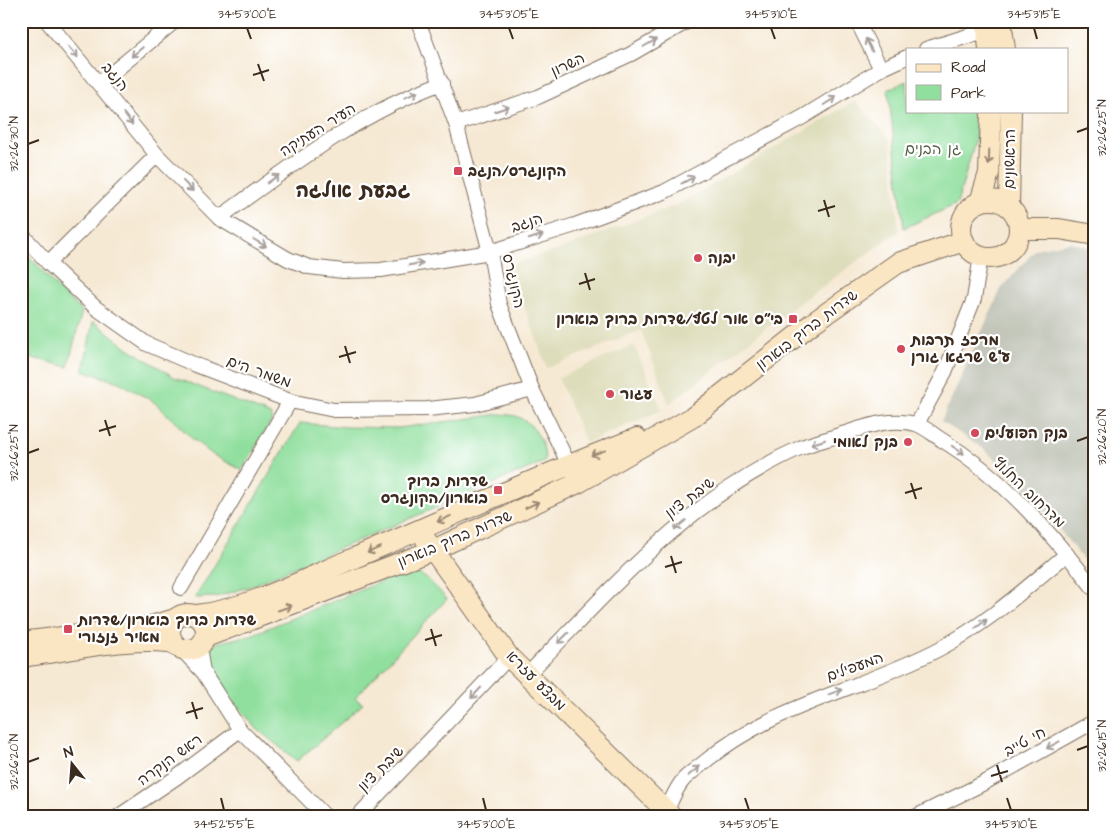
<svg xmlns="http://www.w3.org/2000/svg" width="1116" height="837" font-family="'Architects Daughter','Playpen Sans Hebrew',sans-serif">
<rect width="100%" height="100%" fill="#fff"/>
<filter id="ink" filterUnits="userSpaceOnUse"><feTurbulence type="fractalNoise" baseFrequency=".02" numOctaves="2"/><feDisplacementMap in="SourceGraphic" scale="10" xChannelSelector="R" yChannelSelector="G"/><feConvolveMatrix kernelMatrix="1 2 1 2 8 2 1 2 1" color-interpolation-filters="sRGB"/></filter>
<filter id="wash" filterUnits="userSpaceOnUse"><feTurbulence type="fractalNoise" baseFrequency=".0096" numOctaves="4" result="noise"/><feDisplacementMap in="SourceGraphic" scale="20" xChannelSelector="R" yChannelSelector="G"/><feGaussianBlur stdDeviation="1.12" result="paint"/><feColorMatrix in="noise" values="0 0 0 0 0 0 0 0 0 0 0 0 0 0 0 0 0 1.4 0 .05"/><feComposite in="paint" operator="in"/></filter>
<g filter="url(#wash)">
<rect width="100%" height="100%" fill="#f6e9d4"/>
<!-- built -->
<g fill="#deddbb">
<path d="M855 101 890 139 899 231 779 318 669 404 641 330 547 368 509 265 558 250 679 204Z"/>
<path d="M634 345 662 410 586 443 558 378Z"/>
</g>
<!-- industrial -->
<path fill="#c3c6b9" d="M1070 242 1095 249V574L1027 490 984 449 941 421 1001 289 1036 249Z"/>
<!-- green -->
<g fill="#90df9e" stroke="#66845e">
<path d="M907 81V111H975L976 137 957 204 904 228 888 89Z"/>
<path d="M25 251 59 290 82 311 68 367 21 355V256Z"/>
<path d="M93 321 128 348 174 377 271 415 272 420 242 470 213 455 194 440 154 402 119 382 83 371Z"/>
<path d="M500 414C509 415 517 415 524 420 536 427 548 449 544 462L248 587 216 597 195 598 300 423 347 427 399 428Z"/>
<path d="M407 571C425 572 435 587 447 599L355 698 363 704 297 761 257 729 219 684 208 655 216 643 251 635Z"/>
</g>
</g>
<g filter="url(#ink)">
<g fill="none" stroke-linecap="round" stroke-linejoin="round">
<!-- street casing -->
<g stroke="#7c6d5e" stroke-width="16">
<g id="street">
<path d="M47 21 157 155 219 218 288 259 309 267 343 271 381 270 490 252 575 225 664 192 803 117 881 69 907 57"/>
<path d="M418 21 456 124 490 252 499 304 532 389 572 471"/>
<path d="M857 21 881 69"/>
<path d="M926 49 994 28"/>
<path d="M100 83 175 21"/>
<path d="M456 124 538 97 631 54 688 21"/>
<path d="M219 218C290 167 359 113 442 83"/>
<path d="M21 233 48 263 96 308 147 344 196 365 290 401 334 410 428 409 475 404 532 389"/>
<path d="M48 263 157 155"/>
<path d="M917 424 945 372 974 299 981 256"/>
<path d="M181 588 290 401"/>
<path d="M202 644 200 654 203 672 240 730 325 816"/>
<path d="M181 649 202 671"/>
<path d="M527 675C610 590 691 496 802 447 815 442 829 439 842 434 865 427 891 417 916 424 925 427 934 435 942 440 1003 477 1052 534 1095 590"/>
<path d="M119 816 177 777 240 730"/>
<path d="M358 816 509 657"/>
<path d="M664 816C671 803 674 790 684 779 691 772 700 766 707 760 775 704 863 689 939 649 987 624 1026 588 1067 554"/>
<path d="M917 816 984 783 1095 721"/>
</g>
</g>
<!-- secondary casing -->
<g stroke="#7c6d5e" stroke-width="22">
<g id="secondary">
<path d="M986 21 989 49"/>
<path d="M1001 21 1005 49"/>
<circle cx="990" cy="229" r="29"/>
<path d="M980 202 989 173 991 111"/>
<path d="M1009 207 1011 111"/>
<path d="M1019 229H1059L1095 235"/>
<path d="M426 540 509 657 671 816"/>
<circle cx="188" cy="632" r="18"/>
<path d="M197 615C249 608 299 582 347 561 444 520 539 475 637 438"/>
<path d="M206 637 433 550 578 483 693 417 814 322 898 263 964 241"/>
<path d="M21 642 147 627 175 619"/>
<path d="M21 657C64 652 134 635 174 643"/>
</g>
</g>
<!-- street -->
<use href="#street" stroke="#fff" stroke-width="14"/>
<!-- secondary -->
<use href="#secondary" stroke="#fbe6c4" stroke-width="20"/>
</g>
<!-- one-way arrows -->
<defs><path id="oneway-shaft" d="M-6 0H5M1.5-3L5.5 0L1.5 3" fill="none" stroke-width="1.6" stroke-linecap="round" stroke-linejoin="round" transform="scale(1.25)"/></defs>
<g stroke="#a79f9a">
<use href="#oneway-shaft" transform="translate(650 43) rotate(-30)"/>
<use href="#oneway-shaft" transform="translate(869 45) rotate(-117)"/>
<use href="#oneway-shaft" transform="translate(73 52) rotate(49)"/>
<use href="#oneway-shaft" transform="translate(137 52) rotate(140)"/>
<use href="#oneway-shaft" transform="translate(411 95) rotate(-23)"/>
<use href="#oneway-shaft" transform="translate(830 101) rotate(-32)"/>
<use href="#oneway-shaft" transform="translate(502 109) rotate(-18)"/>
<use href="#oneway-shaft" transform="translate(128 119) rotate(52)"/>
<use href="#oneway-shaft" transform="translate(273 179) rotate(-36)"/>
<use href="#oneway-shaft" transform="translate(688 180) rotate(-28)"/>
<use href="#oneway-shaft" transform="translate(188 186) rotate(46)"/>
<use href="#oneway-shaft" transform="translate(536 237) rotate(-18)"/>
<use href="#oneway-shaft" transform="translate(260 243) rotate(30)"/>
<use href="#oneway-shaft" transform="translate(416 264) rotate(-10)"/>
<use href="#oneway-shaft" transform="translate(818 442) rotate(162)"/>
<use href="#oneway-shaft" transform="translate(958 450) rotate(34)"/>
<use href="#oneway-shaft" transform="translate(680 525) rotate(141)"/>
<use href="#oneway-shaft" transform="translate(981 624) rotate(-37)"/>
<use href="#oneway-shaft" transform="translate(563 638) rotate(135)"/>
<use href="#oneway-shaft" transform="translate(835 692) rotate(-20)"/>
<use href="#oneway-shaft" transform="translate(476 693) rotate(133)"/>
<use href="#oneway-shaft" transform="translate(1053 745) rotate(152)"/>
<use href="#oneway-shaft" transform="translate(694 771) rotate(-40)"/>
</g>
<g stroke="#9b8871">
<use href="#oneway-shaft" transform="translate(989 157) rotate(92)"/>
<use href="#oneway-shaft" transform="translate(598 453) rotate(160)"/>
<use href="#oneway-shaft" transform="translate(532 505) rotate(-25)"/>
<use href="#oneway-shaft" transform="translate(444 519) rotate(156)"/>
<use href="#oneway-shaft" transform="translate(374 550) rotate(157)"/>
<use href="#oneway-shaft" transform="translate(285 608) rotate(-19)"/>
</g>
</g>
<!-- ticks -->
<path fill="none" stroke="#3b2a1e" stroke-width="2" d="M247 28 251 39M509 28 513 39M771 28 775 39M1034 28 1037 39M258 64 264 81M253 75 269 70M1077 132 1088 128M28 144 39 140M824 200 829 217M818 211 835 206M585 273 590 290M579 284 595 279M345 346 350 363M339 357 356 352M105 420 110 436M99 431 116 426M1077 441 1088 437M28 453 39 449M911 483 916 499M905 493 922 488M671 556 676 573M665 567 682 562M431 629 436 646M425 640 442 635M192 702 197 719M186 713 203 708M1077 750 1088 746M28 762 39 758M997 765 1002 782M991 776 1008 771M221 798 224 810M483 798 486 810M745 798 749 810M1007 798 1011 810"/>
<!-- markers -->
<g fill="#d1495b" stroke="#fff" stroke-width="2">
<rect x="453" y="166" width="10" height="10" rx="2.5"/>
<circle cx="698" cy="258" r="5"/>
<rect x="788" y="314" width="10" height="10" rx="2.5"/>
<circle cx="901" cy="349" r="5"/>
<circle cx="610" cy="394" r="5"/>
<circle cx="975" cy="433" r="5"/>
<circle cx="908" cy="442" r="5"/>
<rect x="493" y="485" width="10" height="10" rx="2.5"/>
<rect x="63" y="624" width="10" height="10" rx="2.5"/>
</g>
<g text-anchor="middle" dominant-baseline="central" stroke-width="4.5" stroke-linejoin="round" paint-order="stroke">
<!-- street labels -->
<g font-size="15" fill="#3b2a1e" stroke="#fff">
<text transform="translate(568 65) rotate(-25)">השרון</text>
<text transform="translate(115 77) rotate(51)">הנגב</text>
<text transform="translate(318 130) rotate(-32)">העיר העתיקה</text>
<text transform="translate(1010 159) rotate(-89)">הראשונים</text>
<text transform="translate(527 223) rotate(-18)">הנגב</text>
<text transform="translate(513 281) rotate(77)">הקונגרס</text>
<text transform="translate(807 330) rotate(-37)">שדרות ברוך בוארון</text>
<text transform="translate(259 372) rotate(20)">משמר הים</text>
<text transform="translate(1029 493) rotate(44)">מדרחוב החלוץ</text>
<text transform="translate(690 498) rotate(-37)">שיבת ציון</text>
<text transform="translate(455 539) rotate(-23)">שדרות ברוך בוארון</text>
<text transform="translate(855 667) rotate(-20)">המעפילים</text>
<text transform="translate(536 681) rotate(45)">מבצע עזרא</text>
<text transform="translate(1025 742) rotate(-28)">חי טייב</text>
<text transform="translate(170 760) rotate(-36)">ראש הנקרה</text>
<text transform="translate(381 769) rotate(-45)">שיבת ציון</text>
</g>
<!-- park labels -->
<g font-size="15" fill="#546044" stroke="#fff">
<text x="933" y="149">גן הבנים</text>
</g>
<!-- poi labels -->
<g font-size="15" font-weight="bold" fill="#3b2a1e" stroke="#fff" text-anchor="start">
<text x="468" y="171">הקונגרס/הנגב</text>
<text x="708" y="258">יבנה</text>
<text x="783" y="319" text-anchor="end">בי״ס אור לטף/שדרות ברוך בוארון</text>
<text x="911" y="340">מרכז תרבות<tspan x="911" dy="17">ע"ש שרגא גורן</tspan></text>
<text x="620" y="394">עגור</text>
<text x="985" y="433">בנק הפועלים</text>
<text x="898" y="442" text-anchor="end">בנק לאומי</text>
<text x="488" y="481" text-anchor="end">שדרות ברוך<tspan x="488" dy="17">בוארון/הקונגרס</tspan></text>
<text x="78" y="620">שדרות ברוך בוארון/שדרות<tspan x="78" dy="17">מאיר זנזורי</tspan></text>
</g>
<!-- district labels -->
<g font-size="20" font-weight="bold" fill="#3b2a1e" stroke="#fff">
<text x="353" y="191">גבעת אולגה</text>
</g>
</g>
<!-- margin -->
<rect width="1116" height="837" fill="none" stroke="#fff" stroke-width="55"/>
<!-- legend -->
<rect x="906" y="48" width="162" height="65" fill="#ffffff" stroke="#b1aaa5"/>
<rect x="916" y="64" width="25" height="8" fill="#fbe6c4" stroke="#b1aaa5"/>
<text x="951" y="72" font-size="15" fill="#3b2a1e">Road</text>
<rect x="916" y="85" width="25" height="15" fill="#90df9e" stroke="#b1aaa5"/>
<text x="951" y="98" font-size="15" fill="#3b2a1e">Park</text>
<!-- north arrow -->
<g transform="translate(72 764) rotate(343)" stroke="#ffffff" stroke-width="4" paint-order="stroke">
<path d="M0-4L9 19L0 12L-9 19Z" fill="#3b2a1e"/>
<text y="-8" font-size="14" font-weight="bold" text-anchor="middle" fill="#3b2a1e">N</text>
</g>
<rect x="28" y="28" width="1060" height="782" fill="none" stroke="#3b2a1e" stroke-width="2"/>
<g font-size="12" text-anchor="middle" fill="#3b2a1e">
<text x="247" y="18">34°53'00"E</text>
<text x="509" y="18">34°53'05"E</text>
<text x="771" y="18">34°53'10"E</text>
<text x="1034" y="18">34°53'15"E</text>
<text transform="translate(1102 128) rotate(-90)" y="4">32°26'25"N</text>
<text transform="translate(14 144) rotate(-90)" y="4">32°26'30"N</text>
<text transform="translate(1102 437) rotate(-90)" y="4">32°26'20"N</text>
<text transform="translate(14 453) rotate(-90)" y="4">32°26'25"N</text>
<text transform="translate(1102 746) rotate(-90)" y="4">32°26'15"N</text>
<text transform="translate(14 762) rotate(-90)" y="4">32°26'20"N</text>
<text x="224" y="828">34°52'55"E</text>
<text x="486" y="828">34°53'00"E</text>
<text x="749" y="828">34°53'05"E</text>
<text x="1011" y="828">34°53'10"E</text>
</g>
</svg>
